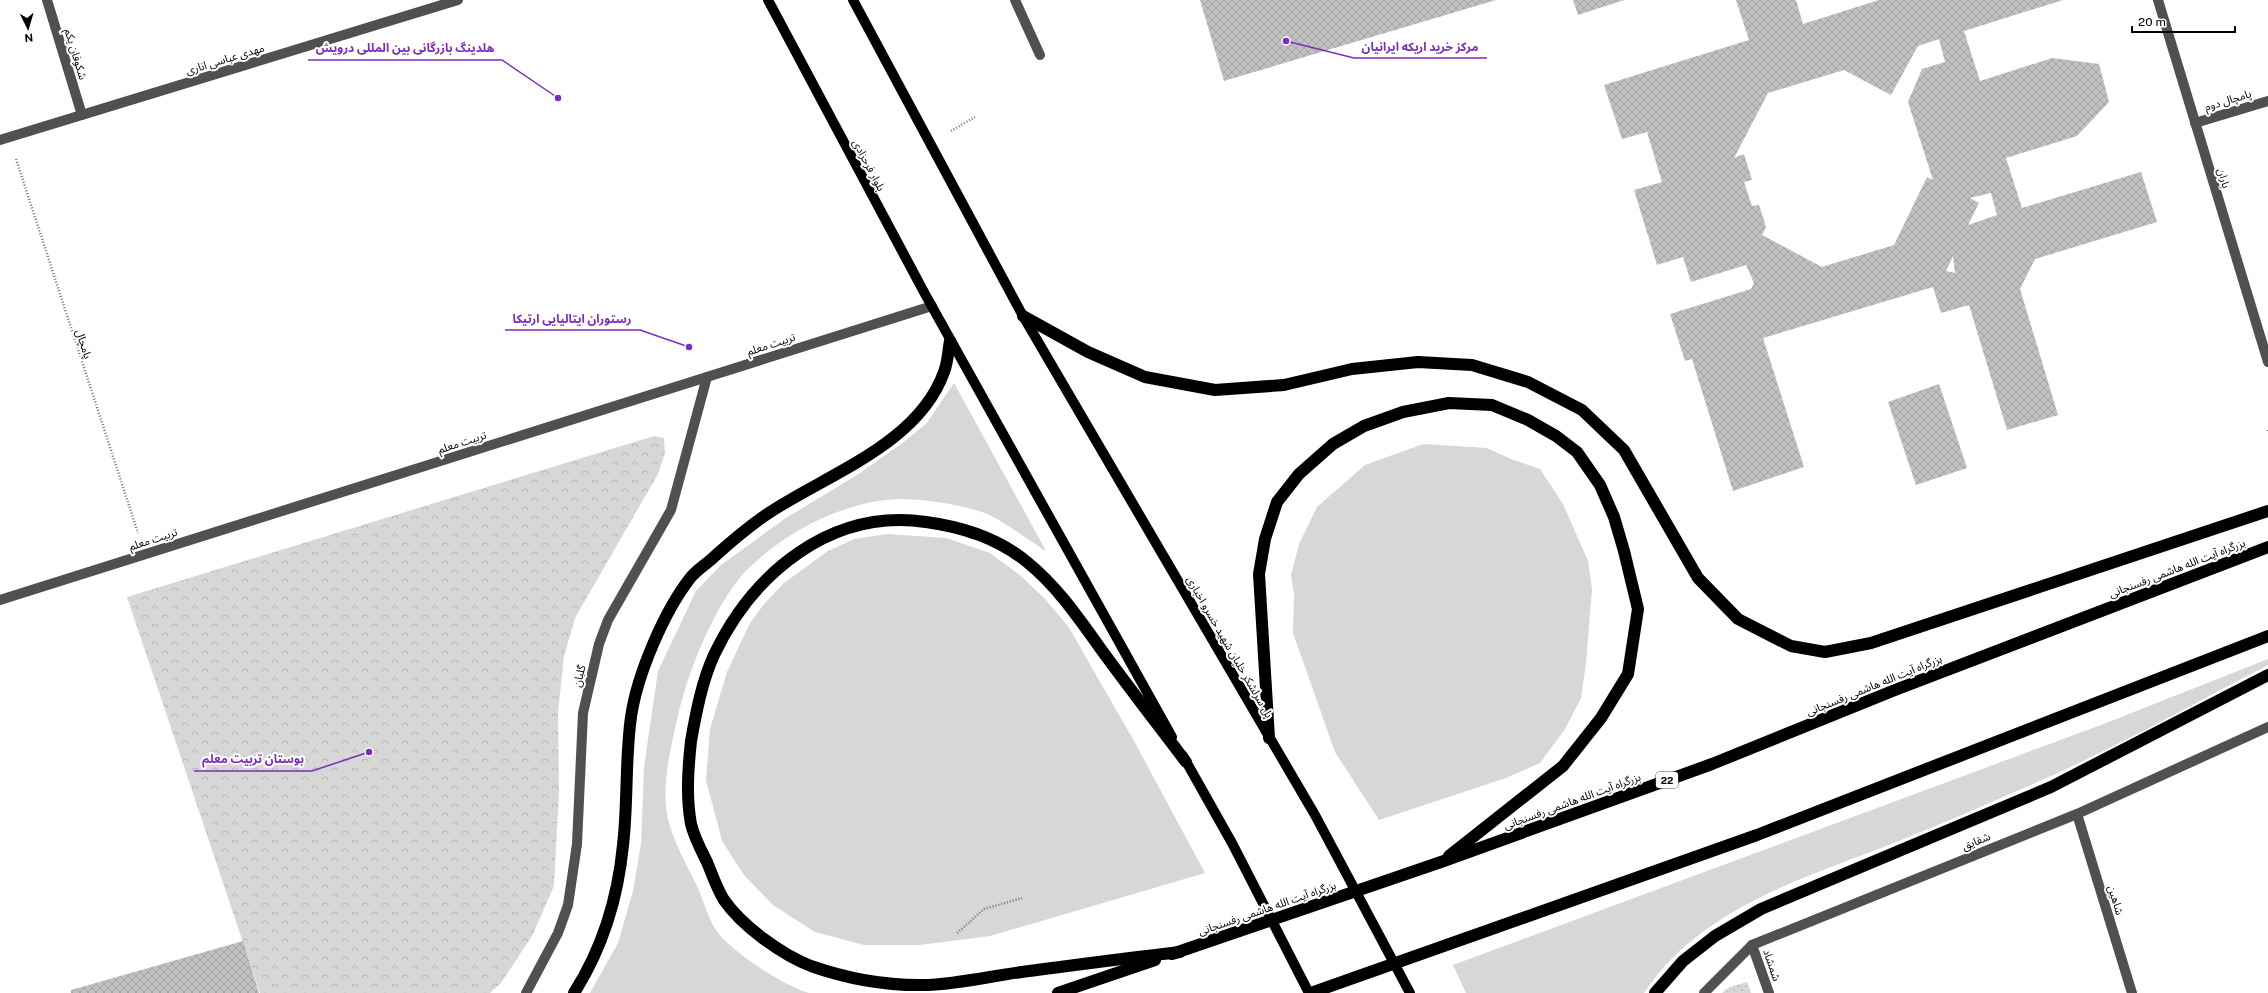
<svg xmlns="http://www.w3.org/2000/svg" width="2268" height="993" font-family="'Public Sans','Noto Sans Arabic',sans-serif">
<defs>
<pattern id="park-crowns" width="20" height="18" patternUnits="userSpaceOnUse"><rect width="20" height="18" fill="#d7d7d7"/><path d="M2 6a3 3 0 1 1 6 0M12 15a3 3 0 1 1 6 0" fill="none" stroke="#b7b7b7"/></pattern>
<pattern id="garden-dots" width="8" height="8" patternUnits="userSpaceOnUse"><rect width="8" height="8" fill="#d7d7d7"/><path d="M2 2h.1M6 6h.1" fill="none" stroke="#b7b7b7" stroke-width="1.8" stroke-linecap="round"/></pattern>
<pattern id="building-cross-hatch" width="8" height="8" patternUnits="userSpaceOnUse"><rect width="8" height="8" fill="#c0c0c0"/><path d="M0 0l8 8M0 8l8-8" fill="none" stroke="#a3a3a3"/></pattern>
</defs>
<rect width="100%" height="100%" fill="#fff"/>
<!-- grass -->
<g fill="#d7d7d7">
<path d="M954 383 1046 551C1030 541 998 517 982 512 957 504 925 499 899 499 843 501 782 533 744 573 714 606 686 676 677 720 670 751 661 788 668 819 674 843 687 866 698 888 704 902 709 922 719 934 735 954 784 986 809 993H590L618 943 633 891 641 844 644 767 658 671 696 591 721 565 786 518 857 475 901 444 926 424Z"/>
<path d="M1423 444 1487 448 1511 459 1540 469 1563 504 1588 561 1592 589 1586 663 1581 698 1565 729 1540 763 1506 778 1379 820 1335 752 1293 633 1294 595 1291 575 1299 544 1317 507 1365 465Z"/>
<path d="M887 534 946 538 990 553 1021 576 1044 598 1068 626 1134 741 1205 873 990 936 920 945H864L815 932 773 905 744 875 722 841 706 780 710 729 727 672 750 623 765 603 784 583 828 551 854 539Z"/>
<path d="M2268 659V665C2193 704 2119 746 2042 780 1993 802 1944 823 1894 843 1804 878 1700 908 1644 993H1466L1453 965 2101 725Z"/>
</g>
<!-- park -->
<path fill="url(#park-crowns)" d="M654 436 664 438 665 453 658 474 575 618 564 656 558 713 559 792 554 886 532 936 501 983 490 993H260L127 597Z"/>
<!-- garden -->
<path fill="url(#garden-dots)" d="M1747 982 1751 993H1722L1730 987Z"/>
<!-- building -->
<g fill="url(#building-cross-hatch)" fill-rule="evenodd">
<path d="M1200 0H1496L1224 81Z"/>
<path d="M1573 0H1624L1578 15Z"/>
<path d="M1736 0H1796L1803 24 1879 0H2063L1964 31 1980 81 2052 58 2099 64 2109 102 2077 136 2006 158 2022 208 2141 172 2157 222 2035 259 2020 289 2058 415 2007 430 1969 305 1941 313 1933 287 1763 338 1804 467 1733 491 1692 359 1685 361 1670 314 1751 289 1754 283 1746 265 1691 282 1683 257 1657 265 1634 190 1662 182 1647 132 1622 139 1604 85 1749 40ZM1939 39 1945 62 1922 69 1908 102 1933 180 1927 177 1894 245 1822 267 1762 235 1766 227 1759 205 1752 206 1744 182 1752 180 1744 154 1734 158 1768 93 1844 70 1891 95 1918 46ZM1991 193 1997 215 1968 225 1979 203 1970 198ZM1953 256 1955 273 1946 271Z"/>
<path d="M1939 384 1967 468 1916 485 1888 402Z"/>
<path d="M243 941 259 993H71V990Z"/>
</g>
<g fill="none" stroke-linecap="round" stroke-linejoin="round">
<!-- path -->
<g stroke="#727272" stroke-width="2.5" stroke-dasharray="1 2" stroke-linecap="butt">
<path d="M951 131 975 117"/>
<path d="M16 159 138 533"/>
<path d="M2268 430V433"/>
<path d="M957 933 984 909 1022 898"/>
</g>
<!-- minor -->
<g stroke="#505050" stroke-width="10">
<path d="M47 0 82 115"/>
<path d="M1015 0 1040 55"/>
<path d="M2158 0 2268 362"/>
<path d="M2195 123 2268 101"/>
<path d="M0 140 458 0"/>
<path d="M0 600 932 306"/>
<path d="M2077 814 2132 993"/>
<path d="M1752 945 1769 993"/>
<path d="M526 993 558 933 568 905 577 844 583 713 599 644 608 620 671 510 707 377"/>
<path d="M1704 993 1752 945 2077 814 2268 727"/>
</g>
<!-- major -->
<g stroke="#000" stroke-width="10">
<path d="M768 0 925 294 1172 737"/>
<path d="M853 0 1023 316 1315 815 1410 993"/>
<path d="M1183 756 1232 843 1309 993"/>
</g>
<!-- highway -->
<g stroke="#000" stroke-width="12">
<path d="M1023 316 1088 352 1145 377 1215 390 1284 385 1352 369 1418 362 1472 365 1528 382 1582 410 1624 450 1698 578 1738 619 1791 646 1825 652 1871 643 2268 511"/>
<path d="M1269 738 1259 574 1265 539 1277 502 1299 474 1333 444 1364 426 1403 412 1449 403 1492 405 1528 420 1556 436 1577 452 1600 485 1614 517 1624 551 1638 609 1628 674 1601 718 1563 766 1449 856"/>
<path d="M1180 952C1127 958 1075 965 1022 972 991 976 958 984 927 985 888 986 848 979 811 966 782 955 742 926 724 900 717 889 712 874 707 862 701 850 694 837 691 824 686 797 688 769 691 741 696 713 702 681 714 655 753 573 831 508 926 522 963 527 998 538 1027 562 1058 587 1080 620 1103 652 1130 689 1158 725 1186 762"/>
<path d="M1172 954 1441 862 1712 764 1895 690 2268 547"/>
<path d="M574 993C602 949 618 897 623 845 628 803 625 759 631 717 637 675 664 611 691 577 698 569 708 563 715 556 734 539 754 522 775 509 833 472 919 442 944 372 948 362 948 351 950 341"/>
<path d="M1058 993 1155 960"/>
<path d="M1311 993 1757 835 2268 636"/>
<path d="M1655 993 1683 961 1715 936 1761 909 2051 787 2268 675"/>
</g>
</g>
<g text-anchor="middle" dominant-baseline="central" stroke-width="4" stroke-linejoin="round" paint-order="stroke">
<!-- shield labels -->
<rect fill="#fff" stroke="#4c4c4c" stroke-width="1" x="1656" y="772" width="22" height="16" rx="3"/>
<g font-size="10" font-weight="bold" fill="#000">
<text x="1667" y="780">22</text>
</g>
<!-- street labels -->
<g font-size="11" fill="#000" stroke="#fff">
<text transform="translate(76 54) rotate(73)">شکوفان یکم</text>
<text transform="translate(225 59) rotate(-17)">مهدی عباسی اناری</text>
<text transform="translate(2228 100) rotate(-17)">پامچال دوم</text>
<text transform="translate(869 165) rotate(62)">بلوار فرحزادی</text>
<text transform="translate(2224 178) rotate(73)">باران</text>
<text transform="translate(84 344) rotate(72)">پامچال</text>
<text transform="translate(771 344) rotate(-18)">تربیت معلم</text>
<text transform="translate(462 442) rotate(-18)">تربیت معلم</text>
<text transform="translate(153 539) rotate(-18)">تربیت معلم</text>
<text transform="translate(2177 568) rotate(-21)">بزرگراه آیت الله هاشمی رفسنجانی</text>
<text transform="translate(1230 647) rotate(60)">پل سرلشکر خلبان شهید خسرو اخباری</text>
<text transform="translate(579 676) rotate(-77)">گلبان</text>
<text transform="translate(1874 685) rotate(-22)">بزرگراه آیت الله هاشمی رفسنجانی</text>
<text transform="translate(1572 801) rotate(-20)">بزرگراه آیت الله هاشمی رفسنجانی</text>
<text transform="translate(1976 841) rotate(-22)">شقایق</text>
<text transform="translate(2116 900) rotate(73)">شاهین</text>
<text transform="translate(1267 908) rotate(-19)">بزرگراه آیت الله هاشمی رفسنجانی</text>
<text transform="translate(1772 965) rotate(71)">شمشاد</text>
</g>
</g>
<!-- callouts -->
<path fill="none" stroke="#7b2cbf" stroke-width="1.5" d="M1286 41L1354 58H1487M558 98L502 60H308M689 347L640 330H505M369 752L312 771H194"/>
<g fill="#7b2cbf" stroke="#fff" stroke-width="1.5">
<circle cx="1286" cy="41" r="4"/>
<circle cx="558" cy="98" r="4"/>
<circle cx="689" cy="347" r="4"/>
<circle cx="369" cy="752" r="4"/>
</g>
<g font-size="12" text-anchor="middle" font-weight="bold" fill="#7b2cbf" stroke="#fff" stroke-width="4" stroke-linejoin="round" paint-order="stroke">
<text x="1420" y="51">مرکز خرید اریکه ایرانیان</text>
<text x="405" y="52">هلدینگ بازرگانی بین المللی درویش</text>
<text x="572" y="323">رستوران ایتالیایی ارتیکا</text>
<text x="253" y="763">بوستان تربیت معلم</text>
</g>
<!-- north arrow -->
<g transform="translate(28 28) rotate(175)" stroke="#ffffff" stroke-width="3" paint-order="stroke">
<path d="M0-3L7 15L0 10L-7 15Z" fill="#000000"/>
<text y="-6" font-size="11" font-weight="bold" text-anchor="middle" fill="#000000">N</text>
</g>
<!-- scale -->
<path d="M2132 26v6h103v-6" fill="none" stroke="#000000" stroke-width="2"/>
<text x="2138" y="26" font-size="12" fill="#000000" stroke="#ffffff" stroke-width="3" paint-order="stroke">20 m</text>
</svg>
